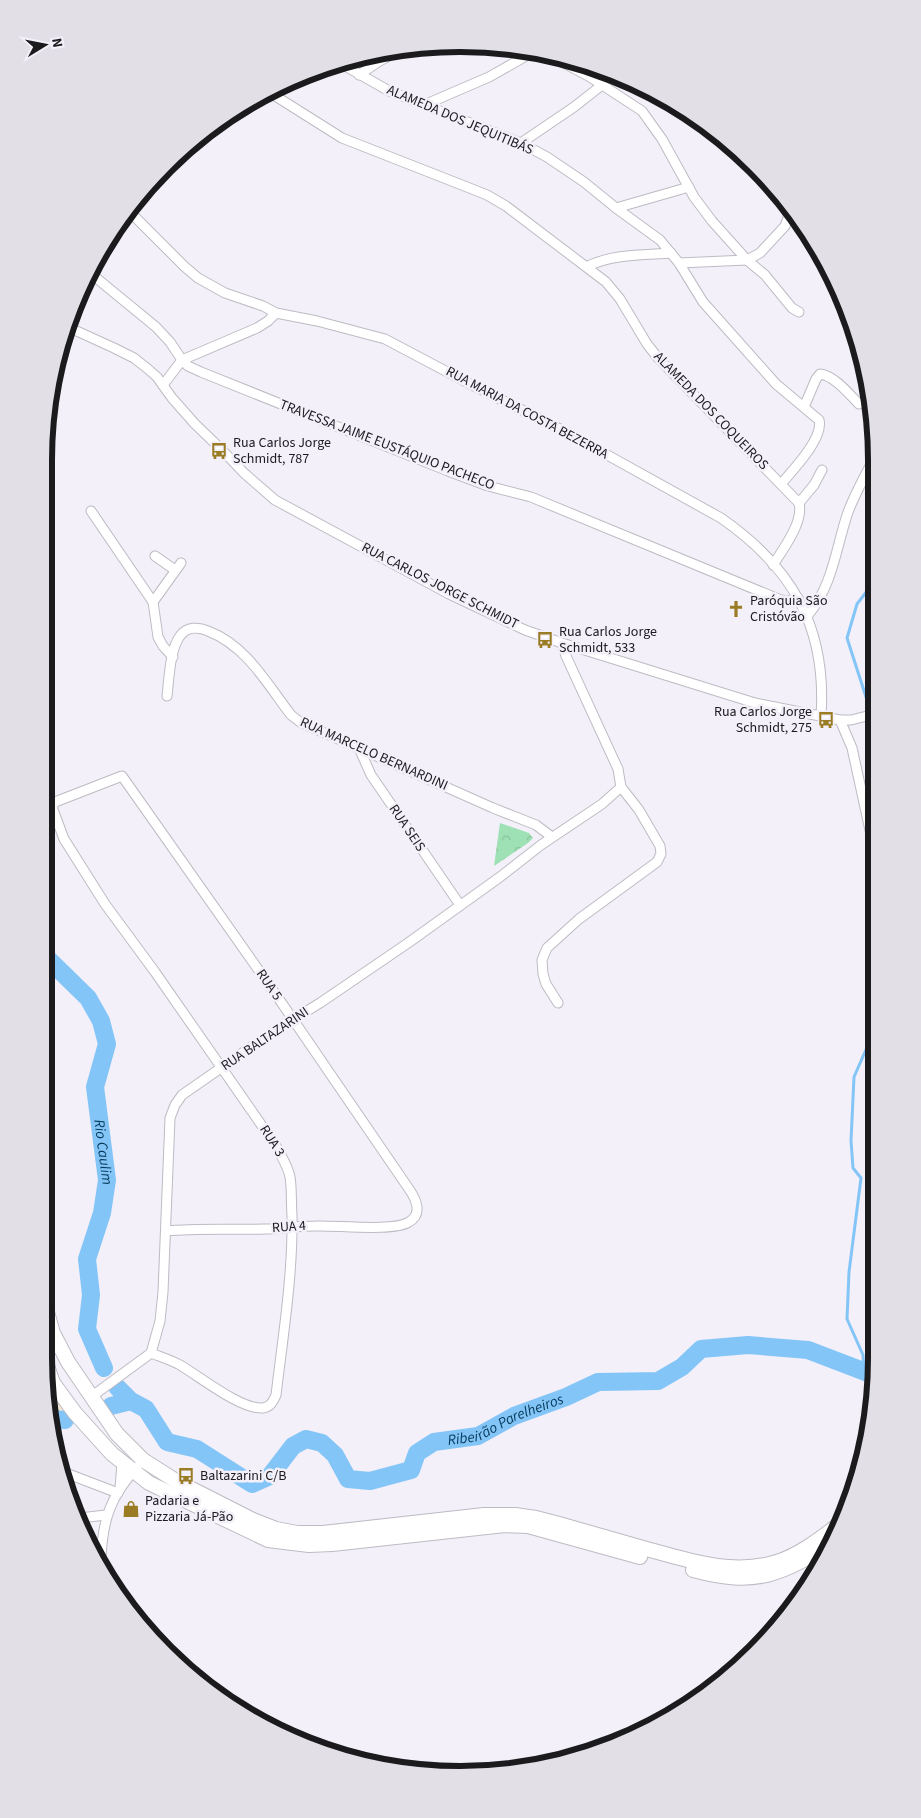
<svg xmlns="http://www.w3.org/2000/svg" width="921" height="1818" font-family="'Source Sans 3',sans-serif">
<defs>
<pattern id="industrial-furrows" width="10" height="10" patternUnits="userSpaceOnUse" patternTransform="scale(1.25)"><rect width="10" height="10" fill="#f5e5d3"/><path d="M-1 1l2-2M0 10L10 0M9 11l2-2" fill="none" stroke="#d1c4b5"/></pattern>
<pattern id="park-crowns" width="20" height="18" patternUnits="userSpaceOnUse" patternTransform="scale(1.25)"><rect width="20" height="18" fill="#9ee1b4"/><path d="M2 6a3 3 0 1 1 6 0M12 15a3 3 0 1 1 6 0" fill="none" stroke="#88c09a"/></pattern>
</defs>
<rect width="100%" height="100%" fill="#f3f0f9"/>
<!-- industrial -->
<path fill="url(#industrial-furrows)" d="M49 1388 65 1409 57 1414 53 1411Z"/>
<!-- park -->
<path fill="url(#park-crowns)" d="M500 823 529 833 533 838 528 843 494 866Z"/>
<g fill="none" stroke-linecap="round" stroke-linejoin="round">
<!-- stream -->
<g stroke="#84c5f8" stroke-width="3">
<path d="M874 582 857 604 847 638 875 725"/>
<path d="M864 1372 863 1355 847 1319 849 1272 861 1178 853 1168 851 1141 854 1077 868 1045 875 1022"/>
</g>
<!-- river -->
<g stroke="#84c5f8" stroke-width="18">
<path id="s1" d="M44 955 88 998 101 1021 107 1044 95 1087 107 1180 102 1213 87 1259 91 1295 87 1329 104 1368"/>
<path id="s2" d="M117 1387 131 1401 146 1409 167 1442 197 1449 252 1484 270 1476 293 1446 306 1439 322 1443 335 1455 348 1479 370 1481 411 1470 417 1453 434 1442 478 1436 514 1416 566 1397 598 1382 658 1381 682 1367 701 1349 748 1345 808 1350 876 1376"/>
<path d="M111 1406 131 1401"/>
<path d="M54 1419 65 1420"/>
</g>
<!-- minor casing -->
<g stroke="#bdbbc3" stroke-width="11">
<g id="minor">
<path d="M547 54 590 77 642 111 662 139 694 197 712 221 747 260 765 275 792 308 799 312"/>
<path d="M340 63 389 91 521 143 547 157 584 182 616 208 660 240 679 263 703 302 776 384 819 420C824 438 793 470 781 484"/>
<path d="M359 75 378 62 405 47"/>
<path d="M269 92 342 138 467 187 487 195 506 206 606 282 620 299 647 344 658 358 799 503C804 522 783 549 773 565"/>
<path d="M424 105 489 77 533 52"/>
<path d="M521 143 574 107 602 85"/>
<path d="M616 208 689 187"/>
<path d="M128 210 185 267 198 278 225 293 263 306 276 313 317 321 385 339 470 384 564 431 721 518C793 568 827 628 821 716"/>
<path d="M679 263 747 260 760 253 785 226 788 218 789 204"/>
<path d="M588 266C613 254 644 255 671 253"/>
<path d="M89 272 156 327 170 342 182 360 188 366 201 372 448 471 488 486 531 497 781 600 788 601 798 598"/>
<path d="M68 327 114 348 134 358 148 369 157 377 172 398 195 424 222 450 244 473 275 500 449 594 525 630 562 643 755 703 840 720H851L875 714"/>
<path d="M163 385 182 360 257 328 268 321 276 313"/>
<path d="M804 407 816 379 820 374C835 376 849 394 859 404"/>
<path d="M799 503 814 485 822 470"/>
<path d="M91 511 153 602 158 637 163 646 173 657"/>
<path d="M155 556 175 570"/>
<path d="M153 602 181 563"/>
<path d="M808 615C832 587 836 549 847 515 854 495 864 477 874 459"/>
<path d="M167 696C169 679 170 649 180 636 187 626 199 627 208 631 247 646 267 684 291 715L300 722 493 808 536 825 552 837"/>
<path d="M840 720 852 748 875 853"/>
<path d="M359 748 371 775 460 905"/>
<path d="M558 1003 546 984 543 974 542 960 547 948 579 919 657 862 661 854 660 846 639 810 621 787 618 769 566 656 562 643"/>
<path d="M151 1353C161 1357 171 1360 180 1365 199 1376 241 1410 263 1408 270 1407 273 1402 276 1395 283 1336 293 1275 292 1215 291 1203 292 1189 290 1177 288 1166 281 1156 276 1146L155 972 105 904 64 839 52 807 55 802 122 776 279 999 409 1189C416 1199 423 1214 409 1222 393 1232 336 1225 315 1226 298 1226 282 1229 265 1229 232 1230 199 1228 166 1231"/>
<path d="M91 1397 151 1353 160 1321 163 1292 170 1118 175 1105 182 1095 274 1031 320 1003 408 943 500 877 541 845 602 804 621 787"/>
<path d="M63 1472 118 1493"/>
<path d="M120 1488 122 1463"/>
<path d="M80 1518 106 1515"/>
<path d="M101 1557C103 1518 111 1496 137 1467"/>
</g>
</g>
<!-- primary casing -->
<g stroke="#bdbbc3" stroke-width="16">
<g id="primary">
<path d="M44 1302 53 1333 68 1362 117 1434 143 1460 176 1481 253 1520 276 1529 297 1533H323L484 1515H515L536 1518 559 1524C587 1532 615 1540 643 1548 687 1560 732 1576 777 1562 801 1554 821 1538 841 1523"/>
<path d="M44 1357 53 1383 75 1413 112 1454 149 1483 268 1540 309 1545 332 1544 505 1525 528 1526 640 1557"/>
<path d="M693 1570C757 1587 781 1575 835 1541"/>
</g>
</g>
<!-- minor -->
<use href="#minor" stroke="#fff" stroke-width="9"/>
<!-- primary -->
<use href="#primary" stroke="#fff" stroke-width="14"/>
</g>
<!-- icons -->
<defs>
<g id="bus-bare" transform="scale(1.35)"><path d="M-5-6H5V4H4V6H2V4H-2V6H-4V4H-5ZM-3.5-4V0h7V-4ZM-3.5 1.2v1.5H-2V1.2ZM2 1.2v1.5H3.5V1.2Z" fill="#9a7c25" stroke="#f3f0f9" stroke-width="2.5" paint-order="stroke"/></g>
<g id="church-bare" transform="scale(1.35)"><path d="M-1.2-6h2.4v3.5h3.3v2.4h-3.3V6h-2.4V-.1h-3.3v-2.4h3.3Z" fill="#9a7c25" stroke="#f3f0f9" stroke-width="2.5" paint-order="stroke"/></g>
<g id="shop-bare" transform="scale(1.35)"><path d="M-5-2.5h2.3a2.7 3.5 0 0 1 5.4 0H5L5.5 6h-11ZM-1.5-2.5h3a1.5 2.3 0 0 0-3 0Z" fill="#9a7c25" stroke="#f3f0f9" stroke-width="2.5" paint-order="stroke"/></g>
</defs>
<g fill-rule="evenodd">
<use href="#bus-bare" x="219" y="451"/>
<use href="#church-bare" x="736" y="609"/>
<use href="#bus-bare" x="545" y="640"/>
<use href="#bus-bare" x="826" y="720"/>
<use href="#bus-bare" x="186" y="1476"/>
<use href="#shop-bare" x="131" y="1509"/>
</g>
<g text-anchor="middle" dominant-baseline="central" stroke-width="5" stroke-linejoin="round" paint-order="stroke">
<!-- street labels -->
<g font-size="14" fill="#1b1a1d" stroke="#f3f0f9">
<text transform="translate(460 120) rotate(23)">ALAMEDA DOS JEQUITIBÁS</text>
<text transform="translate(711 411) rotate(46)">ALAMEDA DOS COQUEIROS</text>
<text transform="translate(527 413) rotate(28)">RUA MARIA DA COSTA BEZERRA</text>
<text transform="translate(387 445) rotate(21)">TRAVESSA JAIME EUSTÁQUIO PACHECO</text>
<text transform="translate(440 586) rotate(27)">RUA CARLOS JORGE SCHMIDT</text>
<text transform="translate(374 754) rotate(24)">RUA MARCELO BERNARDINI</text>
<text transform="translate(407 828) rotate(56)">RUA SEIS</text>
<text transform="translate(269 985) rotate(55)">RUA 5</text>
<text transform="translate(265 1039) rotate(-34)">RUA BALTAZARINI</text>
<text transform="translate(272 1141) rotate(58)">RUA 3</text>
<text transform="translate(289 1227) rotate(-4)">RUA 4</text>
</g>
<!-- poi labels -->
<g font-size="14" fill="#1b1a1d" stroke="#f3f0f9" text-anchor="start">
<text x="233" y="443">Rua Carlos Jorge<tspan x="233" dy="16">Schmidt, 787</tspan></text>
<text x="750" y="601">Paróquia São<tspan x="750" dy="16">Cristóvão</tspan></text>
<text x="559" y="632">Rua Carlos Jorge<tspan x="559" dy="16">Schmidt, 533</tspan></text>
<text x="812" y="712" text-anchor="end">Rua Carlos Jorge<tspan x="812" dy="16">Schmidt, 275</tspan></text>
<text x="200" y="1476">Baltazarini C/B</text>
<text x="145" y="1501">Padaria e<tspan x="145" dy="16">Pizzaria Já-Pão</tspan></text>
</g>
<!-- water labels -->
<g font-size="15" font-style="italic" fill="#073b5c" stroke="#f3f0f9">
<text stroke="none"><textPath href="#s1" startOffset="222">Rio Caulim</textPath></text>
<text stroke="none"><textPath href="#s2" startOffset="484">Ribeirão Parelheiros</textPath></text>
</g>
</g>
<!-- crop -->
<path d="M0 0H921V1818H0ZM460 52H460A408 408 0 0 1 868 460V1358A408 408 0 0 1 460 1766H460A408 408 0 0 1 52 1358V460A408 408 0 0 1 460 52Z" fill="#e2dfe7" fill-rule="evenodd"/>
<path fill="none" stroke="#1b1a1d" stroke-width="6" d="M460 52H460A408 408 0 0 1 868 460V1358A408 408 0 0 1 460 1766H460A408 408 0 0 1 52 1358V460A408 408 0 0 1 460 52Z"/>
<!-- north arrow -->
<g transform="translate(45 45) rotate(80)" stroke="#f3f0f9" stroke-width="4" paint-order="stroke">
<path d="M0-4L9 19L0 12L-9 19Z" fill="#1b1a1d"/>
<text y="-8" font-size="14" font-weight="bold" text-anchor="middle" fill="#1b1a1d">N</text>
</g>
</svg>
